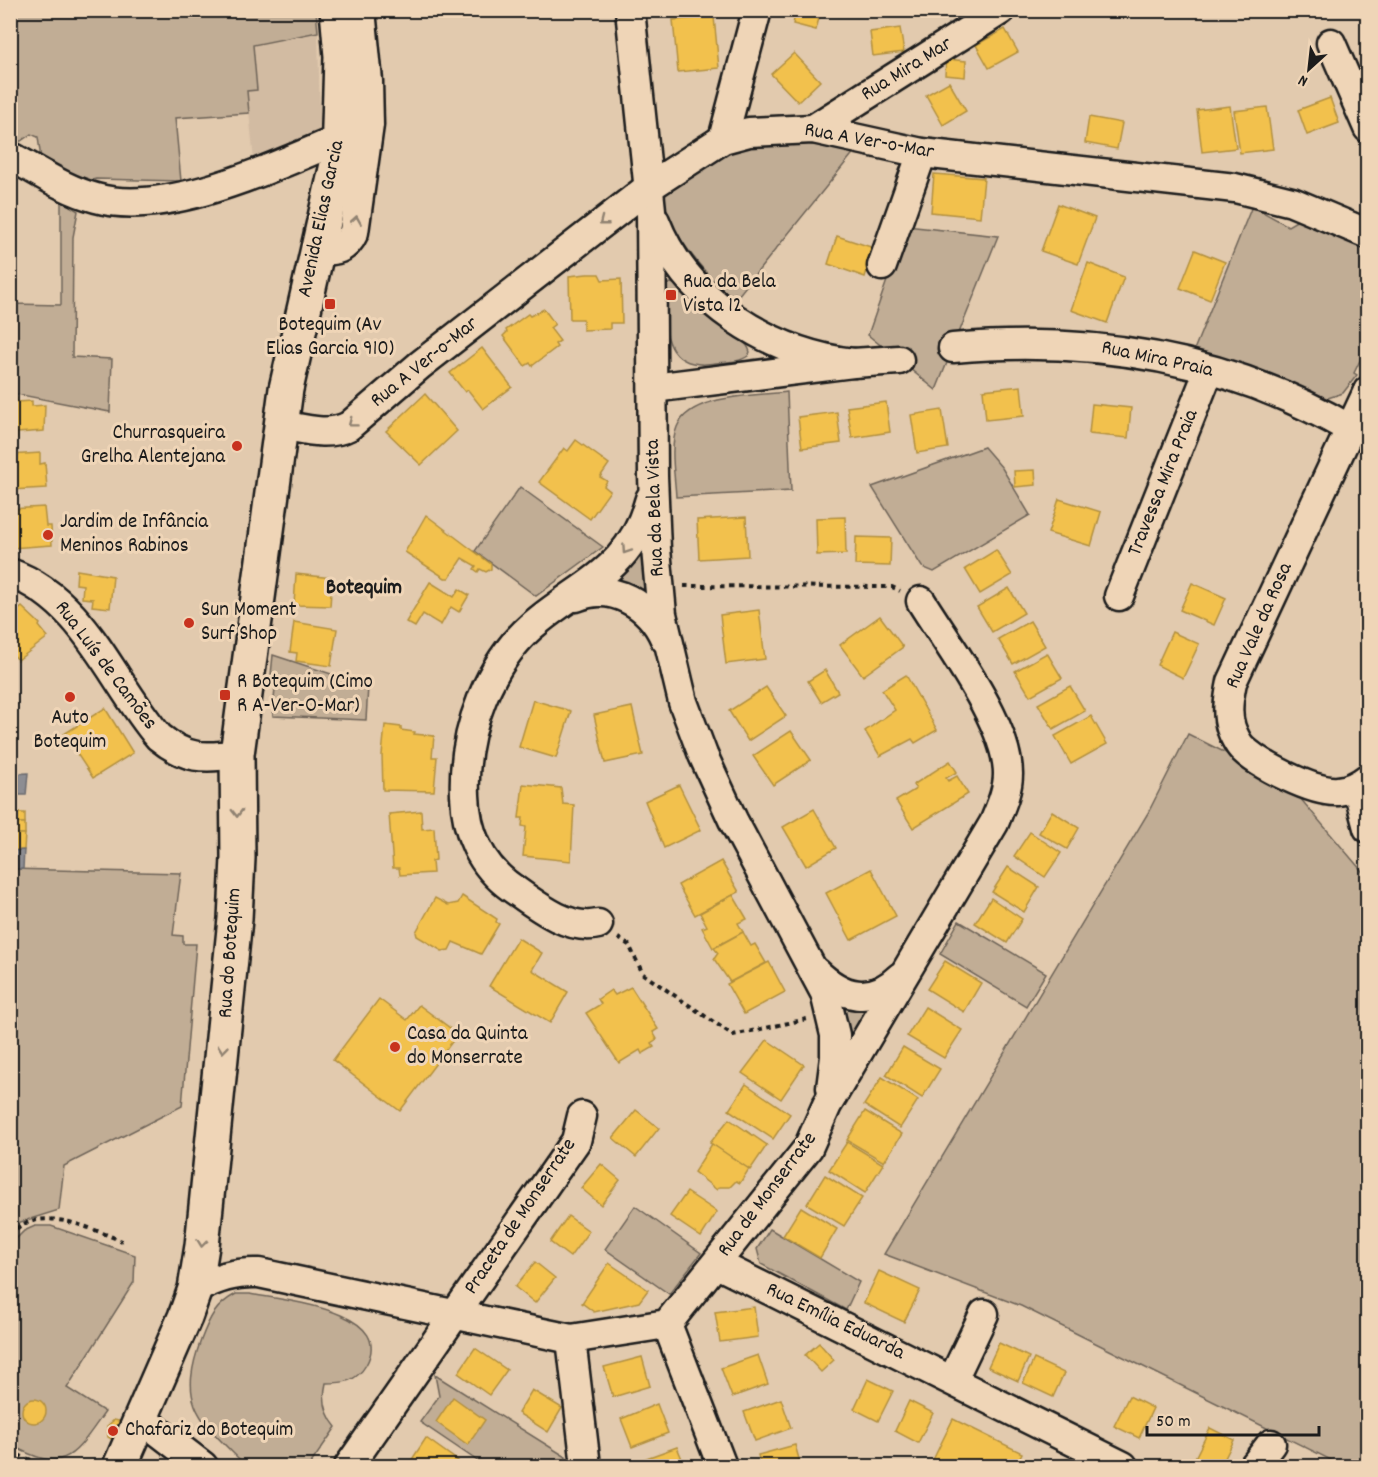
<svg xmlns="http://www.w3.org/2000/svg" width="1378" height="1477" font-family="Dekko,sans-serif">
<rect width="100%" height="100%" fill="#e2caae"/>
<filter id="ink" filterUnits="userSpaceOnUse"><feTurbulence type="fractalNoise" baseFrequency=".0167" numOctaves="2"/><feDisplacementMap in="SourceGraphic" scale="12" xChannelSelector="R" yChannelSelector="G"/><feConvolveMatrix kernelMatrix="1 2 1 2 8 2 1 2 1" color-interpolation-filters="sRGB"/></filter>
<g filter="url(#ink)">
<!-- built -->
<path fill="#d2bba2" d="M318 32 320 125 318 131 312 136 254 161 247 91 257 89 253 44Z"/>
<!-- green -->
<g fill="#c1ad95" stroke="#6e6458" stroke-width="1.5">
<path d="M10 11H316L318 32 253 45 257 90 247 91 249 113 175 118 181 181 96 179 88 181 41 159 38 137 31 134 21 141H11Z"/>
<path d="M803 139 855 151 738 296 735 293 731 298C710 280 658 221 666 193L724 154 745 146Z"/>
<path d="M61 200 78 211 73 237 72 357 112 359 110 412 11 393V262H13L12 304 61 305Z"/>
<path d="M1252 206 1288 226 1298 220H1305L1367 248V346L1354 373 1357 375 1343 393 1325 399 1244 366 1194 350Z"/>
<path d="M906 226 998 236 936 390 868 335Z"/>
<path d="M670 283C685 285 699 308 710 318 721 327 747 338 750 352L748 356C740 362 727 362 716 363 662 372 665 328 664 290Z"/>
<path d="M787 392 791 491 676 497C675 476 669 447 677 427 690 394 756 396 787 392Z"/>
<path d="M984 447 1002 468 1030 515 934 572 922 567 872 487Z"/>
<path d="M520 487 603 547 536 596 475 551Z"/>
<path d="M643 542 648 598 609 583Z"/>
<path d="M273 655 368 686 366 720 273 716 275 686 270 685Z"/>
<path d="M1188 734 1288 784 1367 877V1466H1343L1021 1306 884 1254 1148 813Z"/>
<path d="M10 869 181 873 173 935 183 936V944H196L182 1106 64 1166 59 1210 11 1225Z"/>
<path d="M959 921 1046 973 1026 1006 940 954Z"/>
<path d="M840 1001 874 1004 846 1052Z"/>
<path d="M635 1206 701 1253 669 1294 605 1249Z"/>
<path d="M35 1226H51L135 1255 134 1282 67 1388 105 1412C73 1457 66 1475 11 1445V1244L24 1231Z"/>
<path d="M770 1229 859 1282 846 1310 761 1264 757 1249Z"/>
<path d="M236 1294H250C280 1300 397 1310 366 1365 356 1382 344 1383 326 1383 322 1400 325 1414 336 1427L309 1466H246C202 1421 176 1407 201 1340 209 1319 215 1305 236 1294Z"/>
<path d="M435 1375 566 1457 565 1466H485L420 1422 439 1396Z"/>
</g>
<!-- homes -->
<g fill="#f2c14e" stroke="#b2903f" stroke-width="1.5">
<path d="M796 10H821L816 30 793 24Z"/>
<path d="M714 17 719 68 678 72 673 20Z"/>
<path d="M900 28 904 52 873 56 870 32Z"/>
<path d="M1005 29 1018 52 989 68 976 45Z"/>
<path d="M794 53 820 81 798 102 771 74Z"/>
<path d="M946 59 966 61 965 77 945 75Z"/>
<path d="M949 82 966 111 943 125 926 95Z"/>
<path d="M1330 98 1339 123 1307 135 1298 110Z"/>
<path d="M1230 106 1236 148 1202 152 1197 110Z"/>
<path d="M1267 107 1273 149 1240 153 1234 111Z"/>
<path d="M1089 117 1122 123 1117 149 1085 143Z"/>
<path d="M934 174 984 178 980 217 931 212Z"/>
<path d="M1058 204 1095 218 1078 264 1041 251Z"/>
<path d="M837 236 874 248 865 277 828 264Z"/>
<path d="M1195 250 1225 262 1210 300 1180 288Z"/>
<path d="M1088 263 1124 277 1107 323 1071 310Z"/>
<path d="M587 274H599L602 280 621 279 622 323H610V329L583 330V319H570L569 276Z"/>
<path d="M544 309 555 324 550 328 560 341 555 344 557 347 532 366 530 363 525 366 503 336 507 332 506 330 528 314 530 316Z"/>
<path d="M482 348 512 387 483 409 468 390 465 392 450 373Z"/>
<path d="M1021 386 1024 416 986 420 983 390Z"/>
<path d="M425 394 457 431 421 465 386 431Z"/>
<path d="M17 398V402L32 401V406L45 405 44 431 17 433V438H10V399Z"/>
<path d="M886 402 890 432 852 438 847 407Z"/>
<path d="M1092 404 1131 408 1128 438 1089 434Z"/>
<path d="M942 410 948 448 917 453 911 415Z"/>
<path d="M837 412 841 443 802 448 798 417Z"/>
<path d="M576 440 609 464 600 477 607 481 604 486 610 491 590 519 539 482 564 448 568 451Z"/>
<path d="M40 453V464L45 463 47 488 10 490V455Z"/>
<path d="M1035 470 1036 485 1015 487 1014 471Z"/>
<path d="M1059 499 1101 512 1091 546 1048 533Z"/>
<path d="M44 507 46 526H51L52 545 11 548 10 509Z"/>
<path d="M426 515 491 564V569L486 572 480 569 478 572 474 569 476 566 462 558 449 578H445L405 552Z"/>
<path d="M746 517 748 556 699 559 697 520Z"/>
<path d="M845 517 846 554 817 555 816 518Z"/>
<path d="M856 537 891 538 890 566 855 565Z"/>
<path d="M996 550 1012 575 980 594 965 569Z"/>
<path d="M77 570 113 576 110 608 92 606 93 599 82 598 83 585 76 584Z"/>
<path d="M296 574 332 578 330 606 294 605Z"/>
<path d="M430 582 454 597 459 589 469 595 459 612 451 607 441 625 423 614 415 627 406 622Z"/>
<path d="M1192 583 1226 598 1214 625 1180 610Z"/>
<path d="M1009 588 1024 613 992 632 977 607Z"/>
<path d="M22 607 40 624 39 626 48 637 18 660 10 651V617Z"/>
<path d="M759 610 765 659 726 664 720 615Z"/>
<path d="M880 616 903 647 863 676 840 645Z"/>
<path d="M1030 621 1045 646 1013 664 998 639Z"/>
<path d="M294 622 337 629 331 666 296 661 297 653 290 652Z"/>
<path d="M1172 632 1199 644 1183 678 1157 665Z"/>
<path d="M1047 653 1062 678 1030 696 1015 671Z"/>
<path d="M825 670 838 692 821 702 808 681Z"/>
<path d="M906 675 937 730 915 743 912 739 880 756 865 731 895 710 882 690Z"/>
<path d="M1070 686 1085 711 1053 729 1038 704Z"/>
<path d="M766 687 786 716 748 741 729 711Z"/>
<path d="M533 700 571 711 556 758 519 747Z"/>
<path d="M632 707 643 755 605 763 594 715Z"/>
<path d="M105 708 133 753 93 778 64 734Z"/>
<path d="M1091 716 1107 744 1071 764 1055 736Z"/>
<path d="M385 725 401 727V730L415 732 414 734 434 736 432 757H437L434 791 383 790 382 755Z"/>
<path d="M791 731 811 760 773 785 753 756Z"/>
<path d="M950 761 957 772 946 778 948 781 957 776 968 794 913 828 896 801 916 789 913 785Z"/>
<path d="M523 784 561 788 563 804 574 805 571 861 523 856 526 827 522 826 523 818H519Z"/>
<path d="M679 785 701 830 664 848 645 801Z"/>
<path d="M814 809 836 848 806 866 783 827Z"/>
<path d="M421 811 422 829 434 828 436 860 432 861 433 873 400 875 399 868H393L389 814Z"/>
<path d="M1052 811 1079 828 1067 849 1039 833Z"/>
<rect x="13" y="813" width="12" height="10"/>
<rect x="10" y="823" width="15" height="11"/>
<path d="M1030 832 1061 853 1045 877 1014 856Z"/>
<path d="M10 834H25L24 850 10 851Z"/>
<path d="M721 861 739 892 695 915 678 885Z"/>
<path d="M1008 867 1039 887 1024 912 992 892Z"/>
<path d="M871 869 896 916 851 940 826 893Z"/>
<path d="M733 895 747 919 738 923 743 932 713 948 702 928 707 926 700 913Z"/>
<path d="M462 896 497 919 496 922 499 924 481 954 453 942 449 950 442 951 417 936 416 932 435 898 448 905 458 903Z"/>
<path d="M991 898 1022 919 1007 943 975 923Z"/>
<path d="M743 932 751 946 755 944 766 963 730 982 714 959 718 953 714 948Z"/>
<path d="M518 938 542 953 532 970 568 992 550 1023 489 986Z"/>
<path d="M945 961 981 983 964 1012 927 989Z"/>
<path d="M769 962 785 992 744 1014 727 984Z"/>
<path d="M631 987 658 1029 653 1032 657 1039 651 1043 654 1047 642 1054 640 1050 619 1063 586 1013 601 1004 598 999 611 990 615 995Z"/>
<path d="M379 999 407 1020 419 1005 458 1034 400 1111 333 1060Z"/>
<path d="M925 1007 962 1030 944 1058 907 1036Z"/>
<path d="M767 1040 804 1065 781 1099 742 1073Z"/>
<path d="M903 1047 940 1069 922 1098 886 1075Z"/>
<path d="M882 1077 918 1100 900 1128 864 1105Z"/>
<path d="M746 1084 790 1114 773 1139 729 1110Z"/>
<path d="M636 1110 659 1128 636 1157 613 1138Z"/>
<path d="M865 1111 902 1134 884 1162 847 1140Z"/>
<path d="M729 1119 767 1145 750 1170 710 1143Z"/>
<path d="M847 1142 883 1164 865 1193 829 1170Z"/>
<path d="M712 1144 749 1169 740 1183 736 1181 730 1187H719L717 1190 694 1172Z"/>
<path d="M601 1164 620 1180 601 1205 581 1188Z"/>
<path d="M825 1175 862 1198 844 1226 807 1204Z"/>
<path d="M687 1192 717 1212 701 1237 670 1216Z"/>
<path d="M801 1207 837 1229 820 1258 783 1236Z"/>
<path d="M568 1216 589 1231 570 1257 550 1242Z"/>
<path d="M535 1262 555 1278 535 1303 515 1287Z"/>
<path d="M609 1263 648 1290 639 1302 594 1312 582 1303Z"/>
<path d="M879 1271 920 1290 904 1322 864 1303Z"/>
<path d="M754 1307 758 1337 720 1342 715 1312Z"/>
<path d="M819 1343 834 1360 821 1372 805 1355Z"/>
<path d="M999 1343 1029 1357 1018 1381 988 1367Z"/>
<path d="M475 1348 507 1370 489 1395 458 1373Z"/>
<path d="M758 1355 768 1384 732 1397 721 1368Z"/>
<path d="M642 1357 650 1386 613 1397 604 1367Z"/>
<path d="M1034 1359 1064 1373 1053 1397 1023 1383Z"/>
<path d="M868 1379 893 1391 878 1421 854 1409Z"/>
<path d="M532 1390 562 1408 548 1432 518 1413Z"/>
<path d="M1129 1396 1153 1408 1139 1438 1114 1426Z"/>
<path d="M453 1397 485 1420 468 1445 436 1422Z"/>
<circle cx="34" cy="1411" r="12"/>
<path d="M781 1399 791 1428 755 1441 744 1412Z"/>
<path d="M909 1401 933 1413 918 1443 895 1431Z"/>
<path d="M657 1404 668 1433 632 1447 621 1419Z"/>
<path d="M953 1419 1022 1453 1015 1466H930Z"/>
<path d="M114 1420 124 1422 115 1441 108 1437 107 1426Z"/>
<path d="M1210 1428 1234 1440 1221 1466H1213L1195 1458Z"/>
<path d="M426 1438 458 1461 454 1466H413L409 1464Z"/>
<path d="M795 1445 801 1466H761L758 1455Z"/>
<path d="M677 1447 685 1466H644L641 1460Z"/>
</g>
<!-- industry -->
<g fill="#8d8d92" stroke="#6b6b6f" stroke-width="1.5">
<path d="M28 773 26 795H10V774Z"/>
<path d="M24 850 23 869H10V851Z"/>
</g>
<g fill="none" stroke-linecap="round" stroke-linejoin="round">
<!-- minor casing -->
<g stroke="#1c1c1c" stroke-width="33">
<g id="minor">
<path d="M630 10 651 210 653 476 656 549 662 614 683 702 703 755 733 820 825 993 835 1035V1057L831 1088"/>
<path d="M1331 43 1368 128"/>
<path d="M813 129 1001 10"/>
<path d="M723 139 757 10"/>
<path d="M10 156C38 171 65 190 96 198 167 218 274 166 340 139"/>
<path d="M655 221C686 302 771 353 853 363"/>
<path d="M317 251C335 251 346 250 354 232L369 125 368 81 361 10"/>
<path d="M882 266 922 153"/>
<path d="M953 348C1092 336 1228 358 1350 429"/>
<path d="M653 388 853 363 899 360"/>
<path d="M1368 391 1232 682C1229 697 1226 713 1231 728 1233 734 1238 744 1242 748 1259 765 1314 793 1338 791 1350 790 1359 785 1368 778"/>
<path d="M281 425C304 429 328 437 349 426L420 365 649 187 723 139 749 132 813 129 922 153 1235 188 1292 202 1368 234"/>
<path d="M10 573C85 600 111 681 159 737 186 759 203 759 237 754"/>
<path d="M1119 596 1209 370"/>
<path d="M576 597C612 582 650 604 665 639"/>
<path d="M1357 786 1368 828"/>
<path d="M598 924C568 931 536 905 512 888 481 866 466 833 465 795 462 732 489 659 539 620 589 580 631 568 650 499"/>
<path d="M816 972C843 998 871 1005 900 977"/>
<path d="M717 1264 1123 1466"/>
<path d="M195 1289C217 1278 234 1272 259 1273L571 1339 667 1324 808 1148 827 1105 994 823C1000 808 1008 791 1008 774 1008 724 948 645 921 601"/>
<path d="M667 1324 722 1466"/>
<path d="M571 1339 586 1466"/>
<path d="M953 1379 984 1314"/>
<path d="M142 1419 203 1466"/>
<path d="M349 1466 576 1141 582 1116"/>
<path d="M1254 1466 1271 1444"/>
</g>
</g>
<!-- major casing -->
<g stroke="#1c1c1c" stroke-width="38">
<path id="major" d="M120 1466 185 1317 195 1289 202 1246 235 919 238 858 237 754 286 389 338 160 341 56 337 10"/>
</g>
<!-- path -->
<g stroke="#1c1c1c" stroke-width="4" stroke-dasharray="4.5 4.5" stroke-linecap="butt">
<path d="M684 586 892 587 900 591"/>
<path d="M618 938 629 945 643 974 733 1035 807 1019"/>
<path d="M10 1235C37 1202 92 1229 122 1241"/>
<path d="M10 1452 47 1466"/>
</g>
<!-- minor -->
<use href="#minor" stroke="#efd5b7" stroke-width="28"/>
<!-- major -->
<use href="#major" stroke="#efd5b7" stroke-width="33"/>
</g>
<!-- one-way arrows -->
<defs><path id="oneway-chevron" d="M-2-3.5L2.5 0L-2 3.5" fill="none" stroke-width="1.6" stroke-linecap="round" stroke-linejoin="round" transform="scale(1.5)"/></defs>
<g stroke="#908271">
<use href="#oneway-chevron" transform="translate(356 220) rotate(-81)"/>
<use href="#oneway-chevron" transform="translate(603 222) rotate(142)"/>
<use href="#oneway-chevron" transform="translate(352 423) rotate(143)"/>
<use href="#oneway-chevron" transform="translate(626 550) rotate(124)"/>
<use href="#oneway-chevron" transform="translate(237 813) rotate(89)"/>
<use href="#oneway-chevron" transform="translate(223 1049) rotate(96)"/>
<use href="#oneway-chevron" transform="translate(202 1243) rotate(97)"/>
</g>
</g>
<!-- markers -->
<g fill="#c8321e" stroke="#efd5b7" stroke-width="2">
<rect x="665" y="289" width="12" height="12" rx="3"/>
<rect x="324" y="298" width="12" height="12" rx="3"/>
<circle cx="237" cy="446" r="6"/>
<circle cx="48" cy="535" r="6"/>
<circle cx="189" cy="623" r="6"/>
<rect x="219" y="689" width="12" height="12" rx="3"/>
<circle cx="70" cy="697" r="6"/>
<circle cx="395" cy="1047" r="6"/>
<circle cx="113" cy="1431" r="6"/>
</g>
<g text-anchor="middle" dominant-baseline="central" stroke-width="6" stroke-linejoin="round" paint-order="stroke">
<!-- street labels -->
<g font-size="21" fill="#1c1c1c" stroke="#efd5b7">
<text transform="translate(907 70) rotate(-32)">Rua Mira Mar</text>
<text transform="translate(869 142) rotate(10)">Rua A Ver-o-Mar</text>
<text transform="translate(322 219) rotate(-78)">Avenida Elias Garcia</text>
<text transform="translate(1157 360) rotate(12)">Rua Mira Praia</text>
<text transform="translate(425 363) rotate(-39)">Rua A Ver-o-Mar</text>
<text transform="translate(1164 483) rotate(-68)">Travessa Mira Praia</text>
<text transform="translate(656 508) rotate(-92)">Rua da Bela Vista</text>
<text transform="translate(1260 626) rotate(-66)">Rua Vale da Rosa</text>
<text transform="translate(105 666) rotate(53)">Rua Luís de Camões</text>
<text transform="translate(231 953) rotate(-86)">Rua do Botequim</text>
<text transform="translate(768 1195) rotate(-53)">Rua de Monserrate</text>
<text transform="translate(521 1217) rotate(-56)">Praceta de Monserrate</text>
<text transform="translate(835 1322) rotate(26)">Rua Emília Eduarda</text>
</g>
<!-- poi labels -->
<g font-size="21" fill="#1c1c1c" stroke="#efd5b7" text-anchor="start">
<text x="683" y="283">Rua da Bela<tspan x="683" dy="24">Vista 12</tspan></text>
<text x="330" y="326" text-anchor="middle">Botequim (Av<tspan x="330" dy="24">Elias Garcia 910)</tspan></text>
<text x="225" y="434" text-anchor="end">Churrasqueira<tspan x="225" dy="24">Grelha Alentejana</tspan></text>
<text x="60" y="523">Jardim de Infância<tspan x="60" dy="24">Meninos Rabinos</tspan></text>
<text x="201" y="611">Sun Moment<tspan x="201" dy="24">Surf Shop</tspan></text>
<text x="237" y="683">R Botequim (Cimo<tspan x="237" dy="24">R A-Ver-O-Mar)</tspan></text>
<text x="70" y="719" text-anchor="middle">Auto<tspan x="70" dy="24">Botequim</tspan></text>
<text x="407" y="1035">Casa da Quinta<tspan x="407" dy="24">do Monserrate</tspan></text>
<text x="125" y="1431">Chafariz do Botequim</text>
</g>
<!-- neighbourhood labels -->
<g font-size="22" font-weight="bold" fill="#1c1c1c" stroke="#efd5b7">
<text x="364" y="588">Botequim</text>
</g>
</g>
<!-- margin -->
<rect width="1378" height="1477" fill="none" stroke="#efd5b7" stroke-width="36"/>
<rect x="18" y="18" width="1342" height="1441" fill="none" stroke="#1c1c1c" stroke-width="2" filter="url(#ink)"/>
<!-- north arrow -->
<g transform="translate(1309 69) rotate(207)" stroke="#efd5b7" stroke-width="4.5" paint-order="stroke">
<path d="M0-4.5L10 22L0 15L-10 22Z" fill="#1c1c1c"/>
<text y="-9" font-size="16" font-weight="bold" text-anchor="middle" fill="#1c1c1c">N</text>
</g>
<!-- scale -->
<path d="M1147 1426v9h172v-9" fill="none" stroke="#1c1c1c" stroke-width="3"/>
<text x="1156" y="1426" font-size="18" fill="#1c1c1c" stroke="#efd5b7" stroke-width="4.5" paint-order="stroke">50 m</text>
</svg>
